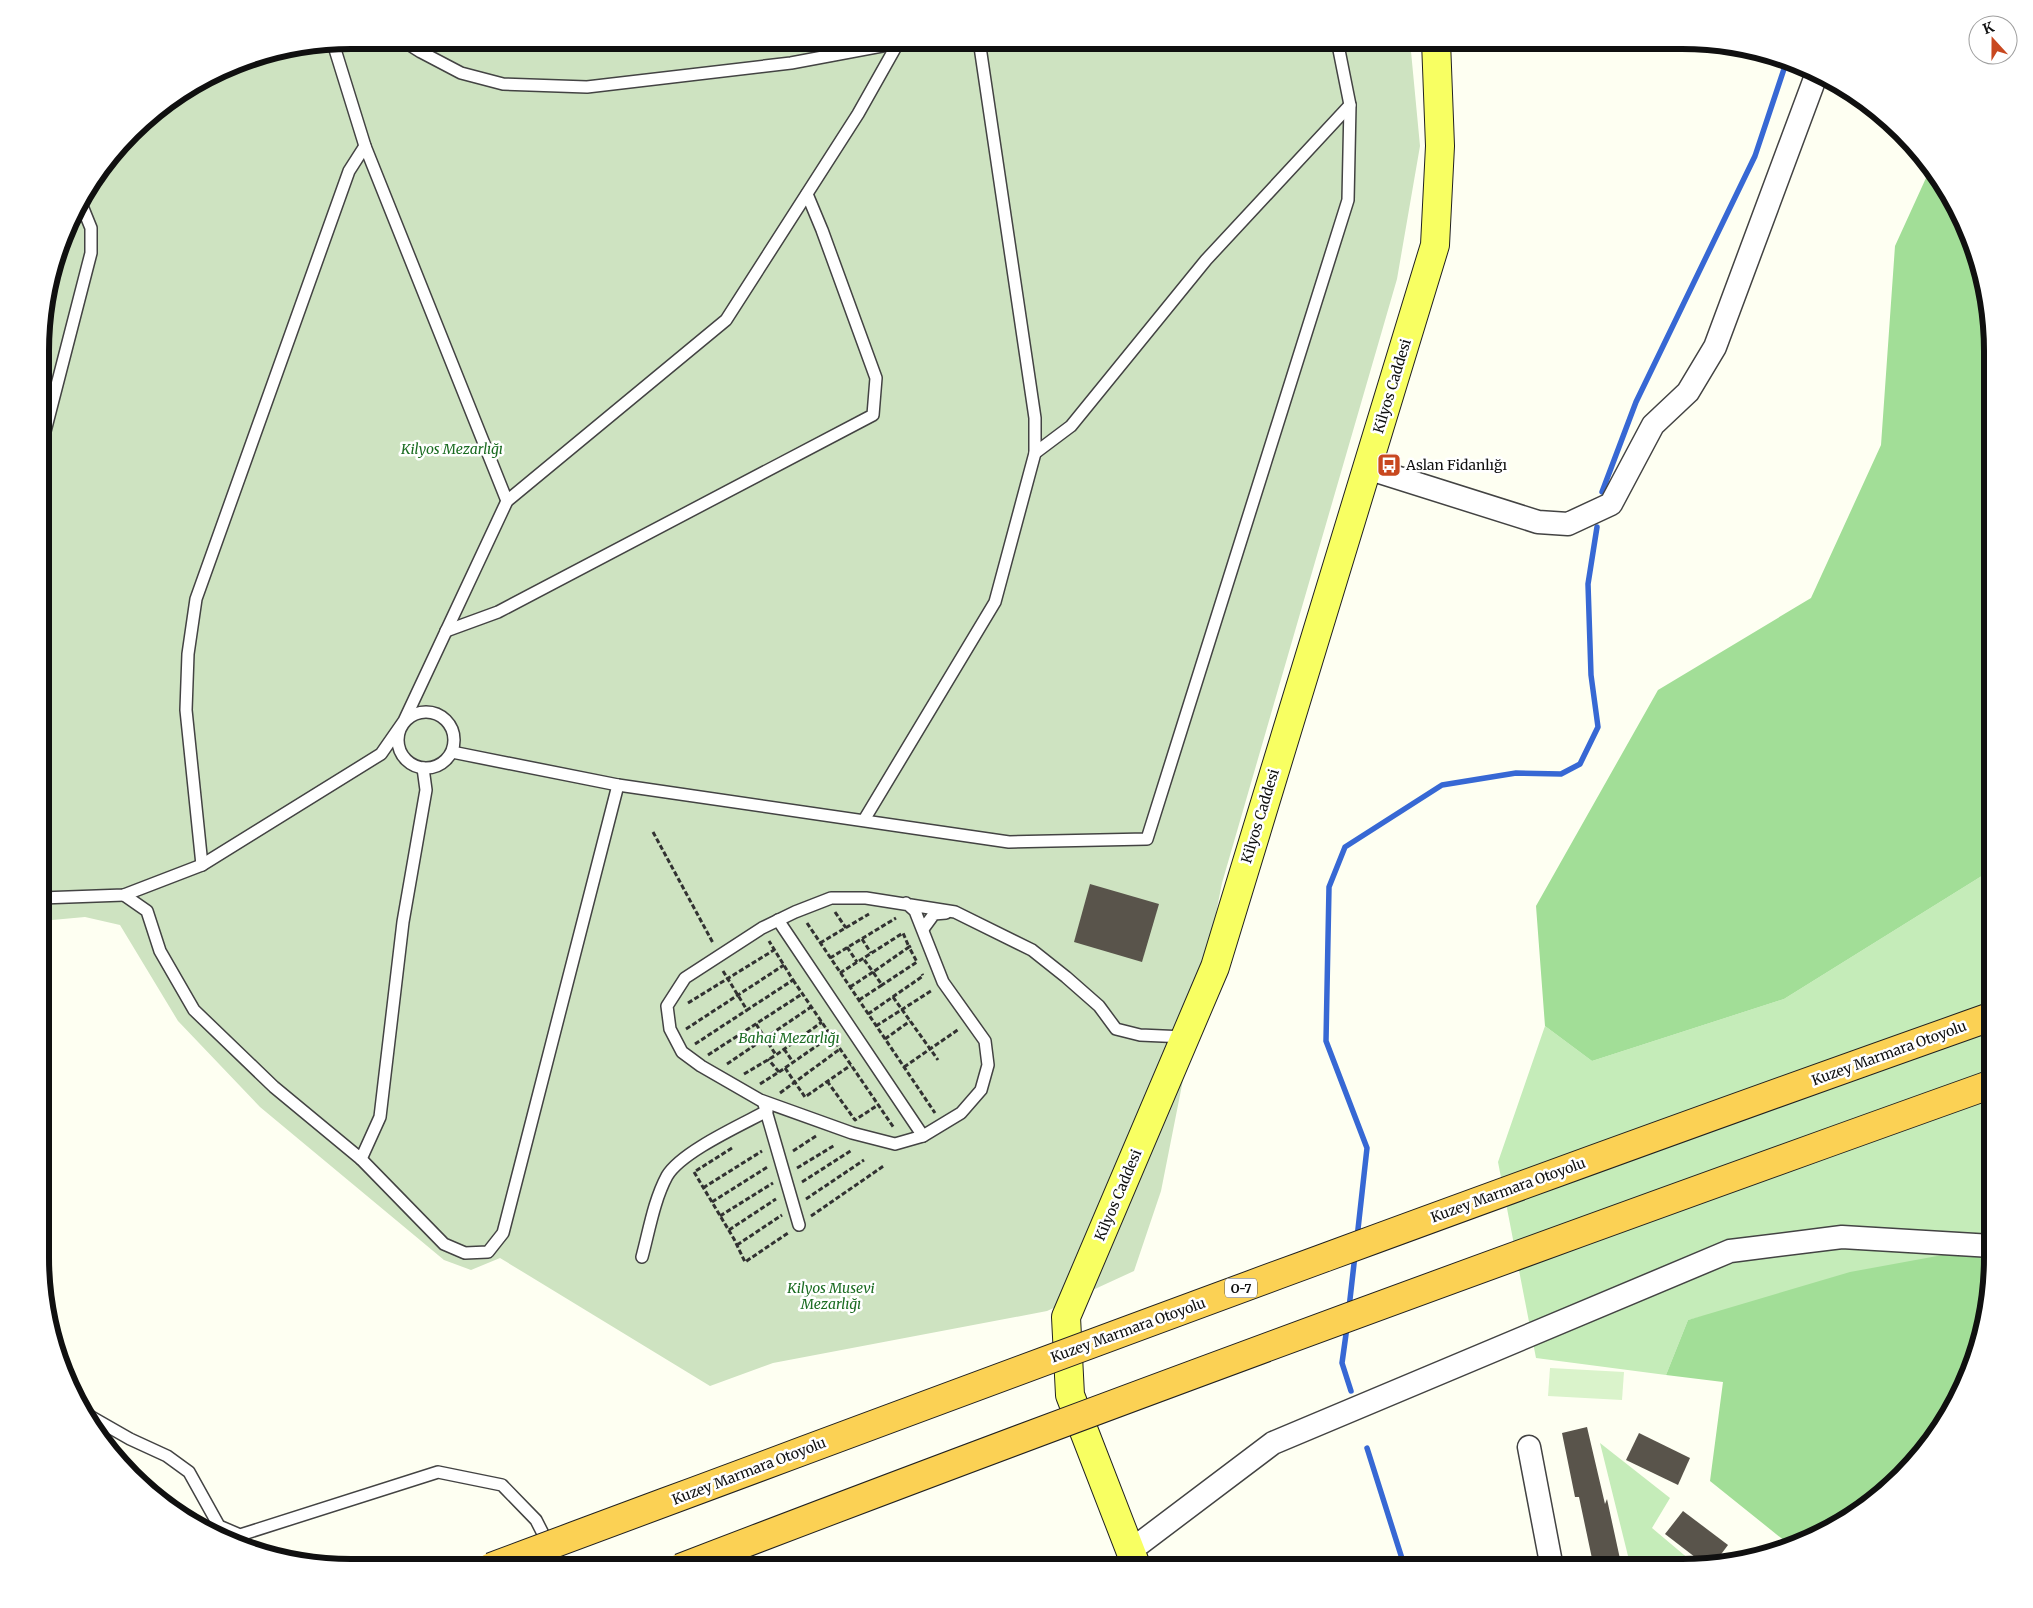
<svg xmlns="http://www.w3.org/2000/svg" width="2033" height="1608" font-family="Merriweather,serif">
<rect width="100%" height="100%" fill="#fefff2"/>
<!-- green -->
<g fill="#c5ecb9">
<path d="M1993 869 1992 1246 1688 1320 1666 1375 1536 1358 1498 1162 1545 1026 1592 1061 1784 999Z"/>
<path d="M1600 1443 1670 1498 1652 1528 1696 1565 1682 1568H1631Z"/>
</g>
<!-- forest -->
<g fill="#a2de97">
<path d="M1931 167 1940 178 1969 232 1993 351V869L1784 999 1592 1061 1545 1026 1536 906 1658 690 1811 598 1881 445 1895 246Z"/>
<path d="M1992 1246V1278L1969 1376 1916 1462 1871 1504 1801 1544 1791 1546 1710 1481 1723 1382 1666 1375 1688 1320 1850 1272Z"/>
</g>
<!-- cemetery -->
<path fill="#cee3c1" d="M351 40 1410 41 1420 146 1397 279 1222 883 1161 1191 1134 1271 1047 1311 773 1363 710 1386 500 1258 471 1270 444 1260 260 1107 178 1021 120 925 85 917 41 921 43 310 82 196 146 117 251 57Z"/>
<!-- pitch -->
<path fill="#daf3cb" d="M1550 1368 1624 1372 1622 1400 1548 1396Z"/>
<g fill="none" stroke-linecap="round" stroke-linejoin="round">
<!-- stream -->
<g stroke="#3768d4" stroke-width="5.5">
<path d="M1602 492 1636 402 1755 156 1787 60"/>
<path d="M1357 1238 1367 1148 1326 1041 1329 887 1345 847 1442 785 1516 773 1561 774 1580 764 1598 727 1591 675 1588 584 1597 527"/>
<path d="M1349 1308 1355 1255"/>
<path d="M1347 1327 1342 1363 1351 1391"/>
<path d="M1367 1448 1405 1568"/>
</g>
</g>
<!-- building -->
<g fill="#59544b">
<path d="M1090 884 1159 904 1142 962 1074 942Z"/>
<path d="M1587 1427 1605 1504 1607 1499 1622 1568H1594L1579 1497H1575L1562 1433Z"/>
<path d="M1639 1433 1690 1458 1678 1485 1626 1460Z"/>
<path d="M1683 1511 1728 1545 1716 1561 1704 1564 1665 1534Z"/>
</g>
<g fill="none" stroke-linecap="round" stroke-linejoin="round">
<!-- lane casing -->
<g stroke="#434343" stroke-width="14">
<g id="lane">
<path d="M402 40 421 52 461 73 503 84 587 87 791 63 898 43 903 41"/>
<path d="M333 43 365 146 507 501"/>
<path d="M42 443 91 253V228L80 201"/>
<path d="M1035 453 1071 426 1206 260 1350 105"/>
<path d="M446 631 498 612 873 415 876 378 822 230 807 194"/>
<circle cx="426" cy="740" r="28"/>
<path d="M452 752 618 785 1009 842 1147 839 1348 200 1350 105 1337 40"/>
<path d="M864 820 995 602 1035 453V418L979 40"/>
<path d="M202 865 186 710 188 654 196 599 349 171 365 146"/>
<path d="M124 895 147 911 160 951 194 1010 274 1087 361 1159 380 1117 403 922 426 790 423 768"/>
<path d="M41 898 124 895 202 865 381 754 404 721 507 501 726 320 858 114 898 43"/>
<path d="M906 903 915 911 943 982 985 1041 988 1065 981 1090 961 1113 923 1136 895 1144 852 1133 760 1100 701 1066 682 1052 670 1029 667 1006 685 978 762 928 795 912 831 898H866L955 912 1032 950 1066 977 1099 1006 1116 1029 1140 1035 1185 1037"/>
<path d="M778 920 923 1136"/>
<path d="M923 929 934 914 946 913"/>
<path d="M764 1104 799 1225"/>
<path d="M361 1159 444 1244 465 1253 488 1252 503 1233 618 785"/>
<path d="M642 1257C649 1231 654 1200 667 1176 681 1152 741 1125 767 1111"/>
<path d="M88 1415 130 1439 167 1456 189 1472 219 1526 240 1535 438 1472 502 1485 536 1520 560 1567"/>
</g>
</g>
<!-- street casing -->
<g stroke="#434343" stroke-width="25">
<g id="street">
<path d="M1367 468 1538 522 1568 524 1611 504 1653 425 1688 392 1715 347 1817 73"/>
<path d="M1529 1447 1552 1568"/>
<path d="M1130 1551 1273 1443 1730 1251 1842 1237 1992 1246"/>
</g>
</g>
<!-- primary casing -->
<g stroke="#212121" stroke-width="30">
<path id="primary" d="M1137 1568 1070 1395 1066 1317 1215 967 1435 245 1440 146 1436 41"/>
</g>
<!-- path -->
<g stroke="#323232" stroke-width="3" stroke-dasharray="5 2.5" stroke-linecap="butt">
<path d="M653 832 713 943"/>
<path d="M835 912 846 928"/>
<path d="M807 923 935 1113"/>
<path d="M862 939 871 953"/>
<path d="M820 943 869 914"/>
<path d="M847 947 857 962"/>
<path d="M830 958 896 918"/>
<path d="M723 971 747 1010 793 980 769 941"/>
<path d="M840 973 903 933 909 947 911 946"/>
<path d="M793 980 894 1128"/>
<path d="M850 987 873 972 863 958"/>
<path d="M893 997 938 1060"/>
<path d="M859 1000 882 985 873 972 909 947 917 962 882 985"/>
<path d="M688 1003 774 950"/>
<path d="M868 1014 923 976 922 974"/>
<path d="M756 1024 776 1055 822 1022"/>
<path d="M876 1026 931 991"/>
<path d="M686 1029 784 965"/>
<path d="M885 1039 910 1021"/>
<path d="M695 1044 747 1010"/>
<path d="M784 1049 793 1062"/>
<path d="M708 1055 802 994"/>
<path d="M727 1064 811 1007"/>
<path d="M904 1067 959 1029"/>
<path d="M785 1068 805 1097 851 1065"/>
<path d="M779 1072 831 1036"/>
<path d="M744 1074 776 1055"/>
<path d="M827 1081 855 1120 878 1105"/>
<path d="M760 1084 779 1072 768 1059"/>
<path d="M780 1093 840 1049"/>
<path d="M732 1148 694 1172 734 1239 745 1262 788 1233"/>
<path d="M793 1151 816 1136"/>
<path d="M797 1168 835 1145"/>
<path d="M802 1182 852 1150"/>
<path d="M703 1188 762 1151"/>
<path d="M806 1199 864 1160"/>
<path d="M712 1202 769 1166"/>
<path d="M720 1216 773 1183"/>
<path d="M811 1216 885 1165"/>
<path d="M729 1230 776 1199"/>
<path d="M737 1245 782 1215"/>
</g>
<!-- lane -->
<use href="#lane" stroke="#fff" stroke-width="11"/>
<!-- street -->
<use href="#street" stroke="#fff" stroke-width="22"/>
<!-- primary -->
<use href="#primary" stroke="#f8ff62" stroke-width="28"/>
<!-- highway-bridge casing -->
<g stroke="#212121" stroke-width="30" stroke-linecap="butt">
<g id="highway-bridge">
<path d="M491 1567C991 1381 1490 1194 1993 1016"/>
<path d="M680 1568C1115 1401 1553 1241 1992 1084"/>
</g>
</g>
<!-- highway-bridge -->
<use href="#highway-bridge" stroke="#fbd154" stroke-width="28"/>
</g>
<!-- icons -->
<defs>
<g id="bus-square" transform="scale(1.25)"><rect x="-9" y="-9" width="18" height="18" rx="4" fill="#c8481f" stroke="#fff"/><path d="M-5-6H5V4H4V6H2V4H-2V6H-4V4H-5ZM-3.5-4V0h7V-4ZM-3.5 1.2v1.5H-2V1.2ZM2 1.2v1.5H3.5V1.2Z" fill="#fff"/></g>
</defs>
<g fill-rule="evenodd">
<use href="#bus-square" x="1389" y="465"/>
</g>
<g text-anchor="middle" dominant-baseline="central" stroke-width="5" stroke-linejoin="round" paint-order="stroke">
<!-- shield labels -->
<rect fill="#fff" stroke="#585858" stroke-width="1" x="1225" y="1278.5" width="32" height="19" rx="4"/>
<g font-size="12" font-weight="bold" fill="#101010">
<text x="1241" y="1288">O-7</text>
</g>
<!-- street labels -->
<g font-size="14" fill="#101010" stroke="#fff">
<text transform="translate(1392 386) rotate(-73)">Kilyos Caddesi</text>
<text transform="translate(1260 816) rotate(-73)">Kilyos Caddesi</text>
<text transform="translate(1889 1053) rotate(-20)">Kuzey Marmara Otoyolu</text>
<text transform="translate(1508 1190) rotate(-20)">Kuzey Marmara Otoyolu</text>
<text transform="translate(1118 1195) rotate(-67)">Kilyos Caddesi</text>
<text transform="translate(1128 1330) rotate(-20)">Kuzey Marmara Otoyolu</text>
<text transform="translate(749 1471) rotate(-21)">Kuzey Marmara Otoyolu</text>
</g>
<!-- park labels -->
<g font-size="14" font-style="italic" fill="#1b6c22" stroke="#fff">
<text x="452" y="449">Kilyos Mezarlığı</text>
<text x="789" y="1038">Bahai Mezarlığı</text>
<text x="831" y="1288">Kilyos Musevi<tspan x="831" dy="16">Mezarlığı</tspan></text>
</g>
<!-- poi labels -->
<g font-size="14" fill="#101010" stroke="#fff" text-anchor="start">
<text x="1406" y="465">Aslan Fidanlığı</text>
</g>
</g>
<!-- crop -->
<path d="M0 0H2033V1608H0ZM351 49H1682A302 302 0 0 1 1984 351V1257A302 302 0 0 1 1682 1559H351A302 302 0 0 1 49 1257V351A302 302 0 0 1 351 49Z" fill="#fff" fill-rule="evenodd"/>
<path fill="none" stroke="#101010" stroke-width="6" d="M351 49H1682A302 302 0 0 1 1984 351V1257A302 302 0 0 1 1682 1559H351A302 302 0 0 1 49 1257V351A302 302 0 0 1 351 49Z"/>
<!-- north arrow -->
<g transform="translate(1993 40) rotate(339)"><circle r="24" fill="#ffffff" stroke="#9f9f9f"/>
<path d="M0-4L9 19L0 12L-9 19Z" fill="#c8481f"/>
<text y="-8" font-size="14" font-weight="bold" text-anchor="middle" fill="#101010">K</text>
</g>
</svg>
